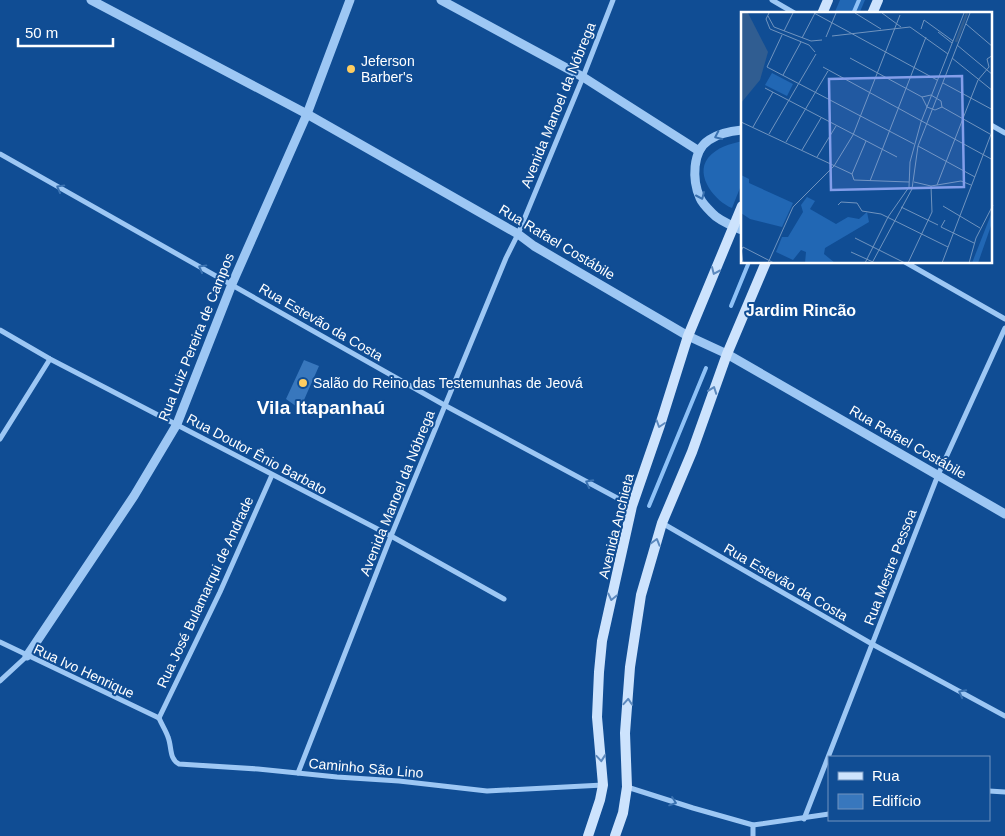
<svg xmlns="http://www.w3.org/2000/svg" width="1005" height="836" font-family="Arial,sans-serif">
<rect width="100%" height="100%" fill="#104d94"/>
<!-- green -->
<g fill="#2167b4">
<path d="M840 0H865L859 14H834Z"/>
<path d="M742 141V183L732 208C716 202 694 176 708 158 717 147 730 144 742 141Z"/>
</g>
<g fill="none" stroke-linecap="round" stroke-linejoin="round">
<!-- stream -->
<g stroke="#8fc2f7" stroke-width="4">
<path d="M853 14 859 0"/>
<path d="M731 306 749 262"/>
<path d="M649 506 706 368"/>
</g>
</g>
<!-- building -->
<path fill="#3877bd" d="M304 360 319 366 300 409 286 399Z"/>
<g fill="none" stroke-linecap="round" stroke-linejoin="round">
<!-- minor -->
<g stroke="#9dc7f4" stroke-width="5">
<path d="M772 0 796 14"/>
<path d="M991 125 1005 133"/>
<path d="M0 154 446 406 632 506"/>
<path d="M905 262 1005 319"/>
<path d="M0 330 50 359 391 536 504 599"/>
<path d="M0 439 50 359"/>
<path d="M662 523 872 644 1005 716"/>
<path d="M0 642 159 718"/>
<path d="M0 681 27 656"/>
<path d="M159 718C162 725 166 731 168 737 172 747 169 759 179 764L258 769 337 777 399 781 487 791 603 785"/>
<path d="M159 718 220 592 272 475"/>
<path d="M298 773 391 536 506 258 518 234 583 77 613 0"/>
<path d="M627 787 693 808 753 825 829 814"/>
<path d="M989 791 1005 792"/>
<path d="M804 819 938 475 1005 328"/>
<path d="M753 825V836"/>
</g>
<!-- tertiary -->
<g stroke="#9dc7f4" stroke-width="9">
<path d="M91 0 307 114 518 234 534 246 688 336 727 354 1005 514"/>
<path d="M441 0 583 77 699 151"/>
<path d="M742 130C731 131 719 133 709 140 692 151 692 180 700 198 702 203 708 209 712 213 719 221 733 226 742 230"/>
<path d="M27 656 134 496 177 424 232 284 307 114 350 0"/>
</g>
<!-- secondary -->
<g stroke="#cde3fd" stroke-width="10">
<path d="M822 14 828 0"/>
<path d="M872 14 878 0"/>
<path d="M588 836 600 800 603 785 597 717 599 672 602 641 632 506 660 425 688 336 742 206"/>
<path d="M615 836 623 813 627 787 625 733 630 667 641 595 662 523 692 452 727 354 766 262"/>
</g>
</g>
<!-- one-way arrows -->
<defs><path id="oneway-chevron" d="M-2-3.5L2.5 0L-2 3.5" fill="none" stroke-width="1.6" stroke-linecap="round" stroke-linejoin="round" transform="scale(1.25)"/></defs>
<g stroke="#3a72b1">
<use href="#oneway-chevron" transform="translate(718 136) rotate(155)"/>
<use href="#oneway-chevron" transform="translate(60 188) rotate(-151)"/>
<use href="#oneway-chevron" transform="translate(701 196) rotate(66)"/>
<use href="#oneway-chevron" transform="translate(202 268) rotate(-151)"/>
<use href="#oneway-chevron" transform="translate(589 483) rotate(-152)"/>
<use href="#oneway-chevron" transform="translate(962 693) rotate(-152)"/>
<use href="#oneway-chevron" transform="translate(673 802) rotate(19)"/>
</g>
<g stroke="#5c89be">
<use href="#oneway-chevron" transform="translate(715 271) rotate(114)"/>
<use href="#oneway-chevron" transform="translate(713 390) rotate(-70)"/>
<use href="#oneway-chevron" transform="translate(660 424) rotate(108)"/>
<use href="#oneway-chevron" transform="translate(656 542) rotate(-74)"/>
<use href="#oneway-chevron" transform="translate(612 597) rotate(103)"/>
<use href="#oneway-chevron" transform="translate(628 702) rotate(-86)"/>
<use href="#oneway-chevron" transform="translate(601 758) rotate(85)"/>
</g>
<!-- markers -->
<g fill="#ffcd60" stroke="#104d94" stroke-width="2">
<circle cx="351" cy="69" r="5"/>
<circle cx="303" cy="383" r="5"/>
</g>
<g text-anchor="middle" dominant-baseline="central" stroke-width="4" stroke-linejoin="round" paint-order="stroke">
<!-- poi labels -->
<g font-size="14" fill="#fff" stroke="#104d94" text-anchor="start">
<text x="361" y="61">Jeferson<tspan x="361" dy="16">Barber's</tspan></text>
<text x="313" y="383">Salão do Reino das Testemunhas de Jeová</text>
</g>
<!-- street labels -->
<g font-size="14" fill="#fff" stroke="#104d94">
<text transform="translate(558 105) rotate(-68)">Avenida Manoel da Nóbrega</text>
<text transform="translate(557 242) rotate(31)">Rua Rafael Costábile</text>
<text transform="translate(321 322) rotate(30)">Rua Estevão da Costa</text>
<text transform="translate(196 337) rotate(-68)">Rua Luiz Pereira de Campos</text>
<text transform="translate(908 442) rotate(30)">Rua Rafael Costábile</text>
<text transform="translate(257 454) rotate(28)">Rua Doutor Ênio Barbato</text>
<text transform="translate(397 493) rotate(-68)">Avenida Manoel da Nóbrega</text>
<text transform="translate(616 526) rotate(-76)">Avenida Anchieta</text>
<text transform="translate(890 567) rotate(-69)">Rua Mestre Pessoa</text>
<text transform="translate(786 582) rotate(30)">Rua Estevão da Costa</text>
<text transform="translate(205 592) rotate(-65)">Rua José Bulamarqui de Andrade</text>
<text transform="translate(84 671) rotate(25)">Rua Ivo Henrique</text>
<text transform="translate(366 768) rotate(5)">Caminho São Lino</text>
</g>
<!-- quarter labels -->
<g font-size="16" font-weight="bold" fill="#fff" stroke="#104d94">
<text x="801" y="310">Jardim Rincão</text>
</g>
<!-- district labels -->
<g font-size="19" font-weight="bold" fill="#fff" stroke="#104d94">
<text x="321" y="407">Vila Itapanhaú</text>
</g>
</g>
<!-- overview -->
<g transform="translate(741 12)">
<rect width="251" height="251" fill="#104d94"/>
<path d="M31 61 52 72 46 84 24 73ZM0 163 8 167V171L52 191 41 215 9 207 0 201ZM66 185 74 189 69 197 95 212 107 205 118 207 126 200 128 210 84 236 83 242 94 251H64L65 240 60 238 52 248 35 240 41 225H47L62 200 60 193ZM251 200V211L237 251H231Z" fill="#2167b4"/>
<path d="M0 1H7L27 40 19 68 0 91Z" fill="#305d91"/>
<path fill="none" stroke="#305d91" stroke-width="2.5" d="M215 30 226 1"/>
<path fill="none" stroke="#7094bf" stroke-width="1" d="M28 1 25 7 29 17 68 33 74 40M73 1 196 68M114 1 140 17M141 1 160 15M27 4 33 15 70 29 81 28M225 12 252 35M180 17 183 8 212 29M43 19 52 1M197 20 211 31M41 23 26 55 173 132M91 24 169 15 207 42M85 25 95 1M61 26 74 1M216 33 252 63M109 46 181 85M211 46 252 79M82 55 252 148M248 55 246 47 252 43M42 63 60 30M202 71 252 98M24 76 156 145M181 85 186 95 194 98 201 95M181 85 190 83 200 89 201 95M201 95 249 122M0 110 111 162M12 115 32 80M28 122 75 42M45 130 87 59M177 134 234 165M61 138 80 106M76 145 95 114M111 162 113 168 168 170M111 162 125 129M129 169 185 25M173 170 190 174 220 169 230 173M196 173 237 68 248 55M97 193 100 190 116 191 121 199 140 202 207 235M202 194 239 216M160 195 197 213M204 208 200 215 233 231M114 226 164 251M0 236 2 251M0 239 2 235 33 251M110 240 132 250M27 251 52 195 93 154 112 123 159 3M124 251 147 205 168 175 169 150 180 110 223 1M131 251 171 177 177 134 229 1M167 251 191 200 190 174M201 251 252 117M228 251 235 226 252 193"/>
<path fill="#839eea" fill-opacity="0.15" stroke="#839eea" stroke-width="2.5" d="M221 64 223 175 90 178 88 67Z"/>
<rect width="251" height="251" fill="none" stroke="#fff" stroke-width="2.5"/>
</g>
<!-- legend -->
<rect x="828" y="756" width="162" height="65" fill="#104d94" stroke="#7094bf"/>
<rect x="838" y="772" width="25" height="8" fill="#cde3fd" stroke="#7094bf"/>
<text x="872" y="781" font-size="15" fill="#ffffff">Rua</text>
<rect x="838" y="794" width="25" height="15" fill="#3877bd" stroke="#7094bf"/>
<text x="872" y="806" font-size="15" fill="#ffffff">Edifício</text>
<!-- scale -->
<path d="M18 38v8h95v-8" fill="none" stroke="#ffffff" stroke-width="2.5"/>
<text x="25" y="38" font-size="15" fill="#ffffff" stroke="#104d94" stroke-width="4" paint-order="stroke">50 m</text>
</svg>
